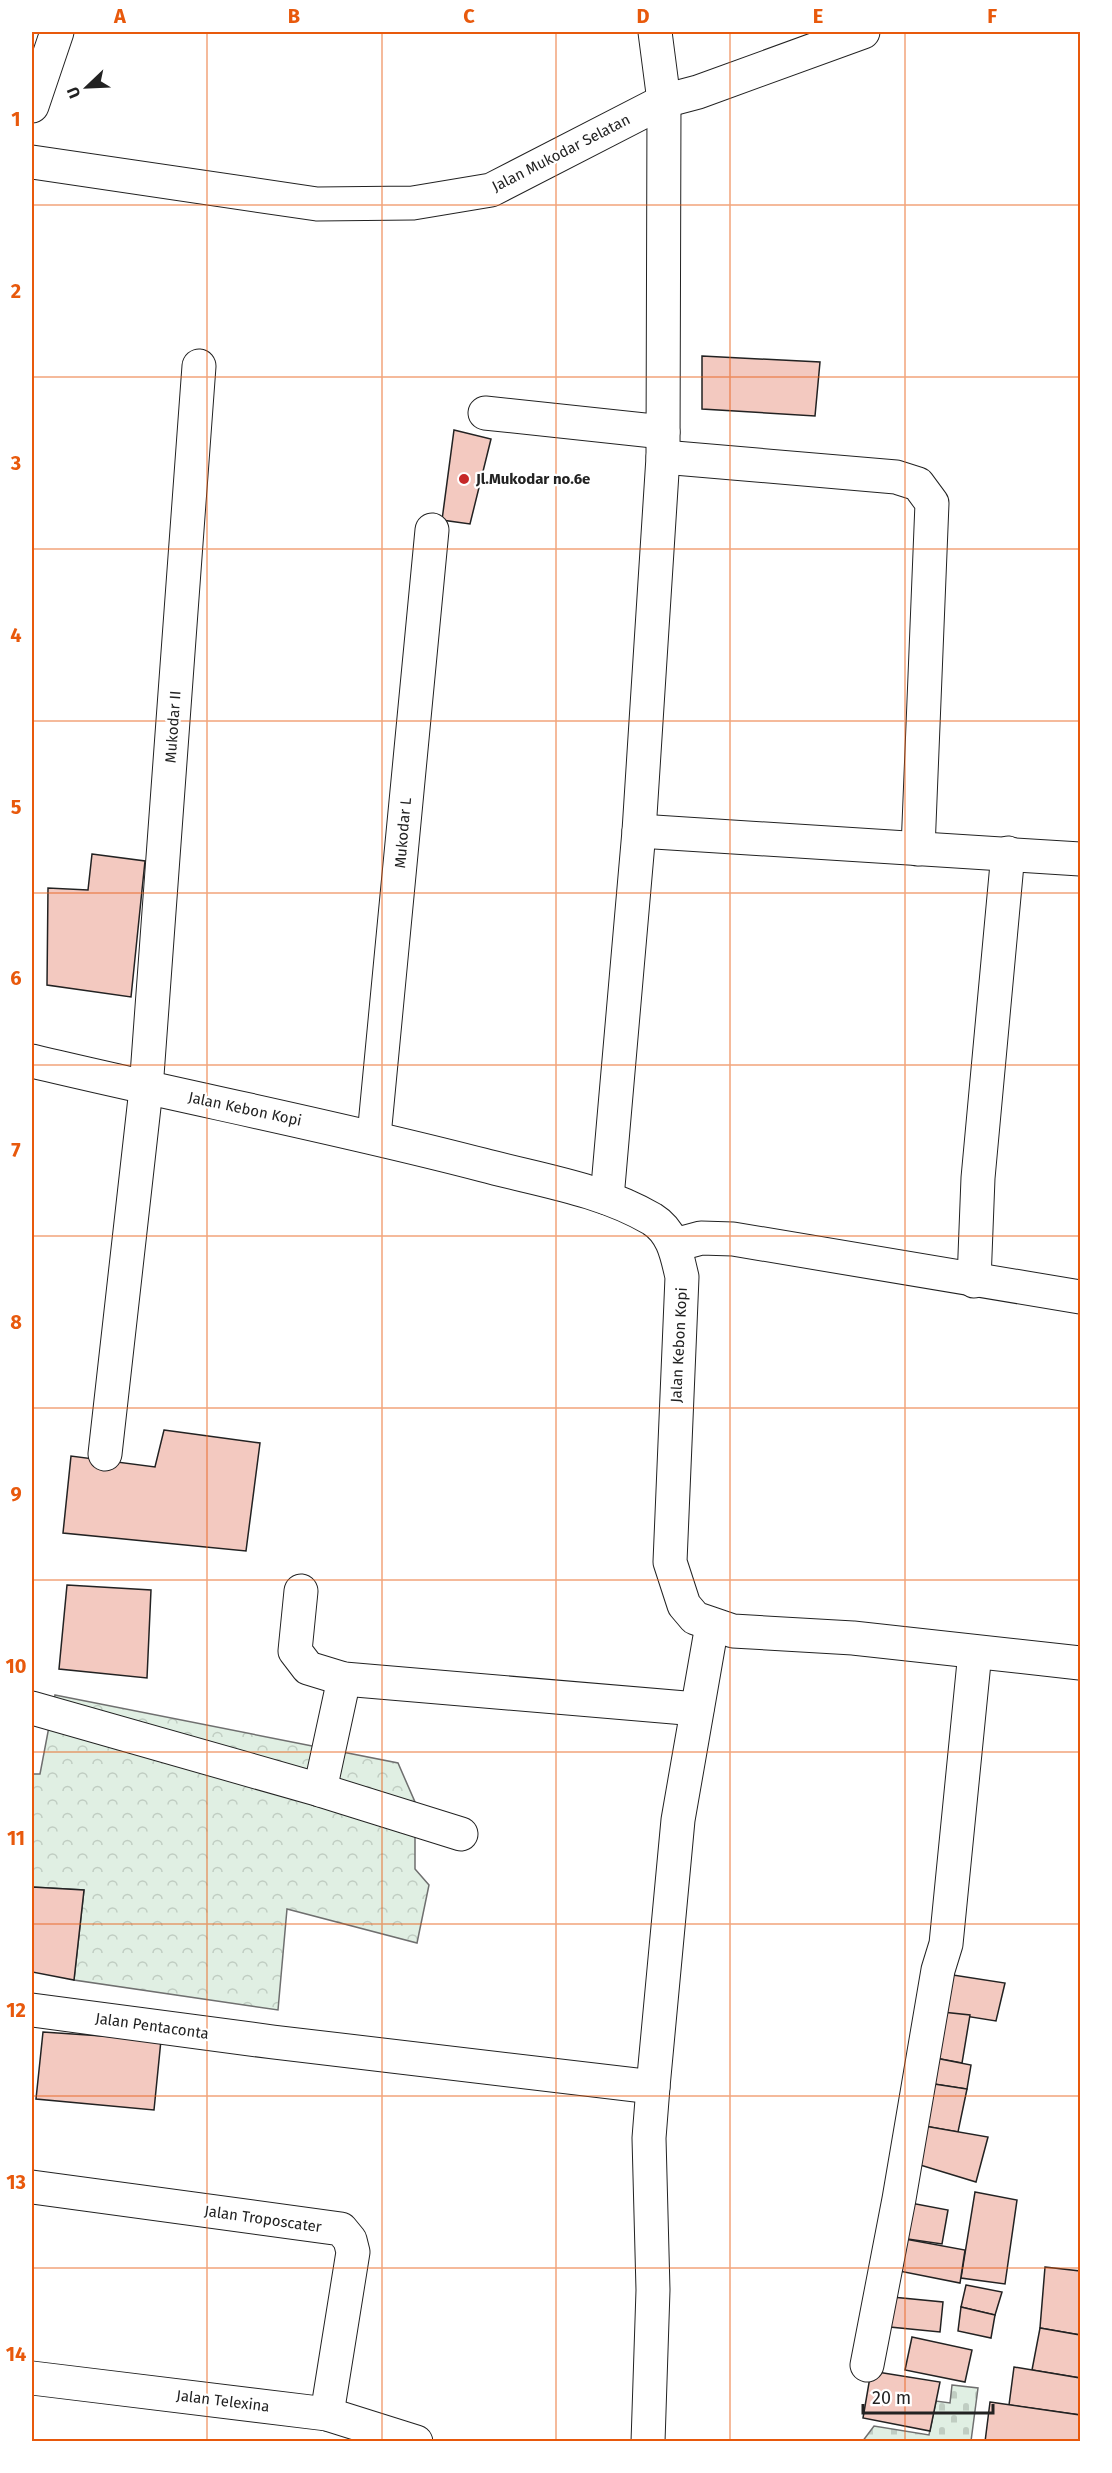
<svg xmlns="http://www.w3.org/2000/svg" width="1112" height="2473" font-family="'Fira Sans',sans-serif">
<defs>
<pattern id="forest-crowns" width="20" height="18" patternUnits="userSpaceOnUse" patternTransform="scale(1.5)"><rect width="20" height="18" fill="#e0efe3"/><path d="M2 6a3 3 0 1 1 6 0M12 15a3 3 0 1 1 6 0" fill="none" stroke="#c0cdc2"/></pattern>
<pattern id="cemetery-stones" width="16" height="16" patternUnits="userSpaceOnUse" patternTransform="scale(1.5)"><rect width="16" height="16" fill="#e0efe3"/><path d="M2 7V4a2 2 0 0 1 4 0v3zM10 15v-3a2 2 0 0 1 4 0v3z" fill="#c0cdc2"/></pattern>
</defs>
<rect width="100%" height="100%" fill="#fff"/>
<!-- forest -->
<path fill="url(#forest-crowns)" stroke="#6f6f6f" stroke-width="1.5" d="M55 1695 398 1763 415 1802V1869L429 1885 417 1943 287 1909 278 2010 74 1980 84 1890 32 1887V1774H40Z"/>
<!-- cemetery -->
<path fill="url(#cemetery-stones)" stroke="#6f6f6f" stroke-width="1.5" d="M952 2385 978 2388 971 2441 862 2442 874 2426 929 2435 936 2401 950 2403Z"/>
<!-- building -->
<g fill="#f3c9c0" stroke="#222" stroke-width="1.5">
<path d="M702 356 820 362 815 416 702 409Z"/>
<path d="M454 430 491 439 470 524 442 520Z"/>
<path d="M92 854 145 861 131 997 47 985 48 888 88 890Z"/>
<path d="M164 1430 260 1443 246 1551 63 1533 71 1456 155 1467Z"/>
<path d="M67 1585 151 1590 147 1678 59 1669Z"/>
<path d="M32 1887 84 1890 74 1980 32 1972Z"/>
<path d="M940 1973 1005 1983 996 2021 933 2011Z"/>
<path d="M933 2011 970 2015 962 2063 925 2056Z"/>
<path d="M43 2032 161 2040 154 2110 36 2099Z"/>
<path d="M925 2056 971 2065 967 2089 921 2082Z"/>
<path d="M921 2082 967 2089 958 2132 913 2124Z"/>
<path d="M913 2124 988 2137 976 2182 907 2161Z"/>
<path d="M975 2192 1017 2200 1005 2284 961 2278Z"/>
<path d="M900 2201 948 2210 942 2244 894 2237Z"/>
<path d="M894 2237 965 2250 960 2283 889 2269Z"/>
<path d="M1045 2267 1080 2271V2335L1040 2328Z"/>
<path d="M966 2285 1002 2292 995 2315 961 2307Z"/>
<path d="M892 2297 943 2302 940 2332 890 2327Z"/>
<path d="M961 2307 995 2315 991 2338 958 2331Z"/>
<path d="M1040 2328 1080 2335V2378L1032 2370Z"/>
<path d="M912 2337 972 2350 965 2382 905 2370Z"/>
<path d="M1014 2367 1080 2378V2415L1009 2405Z"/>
<path d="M871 2371 940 2382 930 2431 863 2418Z"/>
<path d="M990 2402 1080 2415V2442H985Z"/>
</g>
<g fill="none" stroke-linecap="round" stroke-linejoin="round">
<!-- minor casing -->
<g stroke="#222" stroke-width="35">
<g id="minor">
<path d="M32 106 57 32"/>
<path d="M32 162 317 204 413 203 491 190 664 101 698 92 863 32"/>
<path d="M485 413 663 432"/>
<path d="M663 457 896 477 918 484 932 503 918 849"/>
<path d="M639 831 1080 859"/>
<path d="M374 1136 432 530"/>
<path d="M607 1198 639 831 663 457 664 101 655 32"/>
<path d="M675 1245 701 1238 733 1239 1080 1297"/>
<path d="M974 1281 978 1178 1008 853"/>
<path d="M105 1454 146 1089 199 366"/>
<path d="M301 1591 295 1651 308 1668 344 1679 697 1709"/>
<path d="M32 1708 320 1790 461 1834"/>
<path d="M320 1790 344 1679"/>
<path d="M32 2010 273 2042 653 2087"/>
<path d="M32 2187 341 2229 350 2240 353 2252 327 2414"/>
<path d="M867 2365 899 2199 938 1970 946 1944 975 1652"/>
<path d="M32 2378 327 2414 416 2442"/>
<path d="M648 2442 653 2290 649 2138 653 2087 678 1820 712 1625"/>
</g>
</g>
<!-- secondary casing -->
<g stroke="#222" stroke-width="35">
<path id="secondary" d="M32 1061C182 1097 334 1126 483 1165 539 1180 601 1189 652 1219 673 1232 677 1255 682 1277L670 1562 684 1605 695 1618 733 1631 853 1638 1080 1663"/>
</g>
<!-- minor -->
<use href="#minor" stroke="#fff" stroke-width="33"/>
<!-- secondary -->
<use href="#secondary" stroke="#fff" stroke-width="33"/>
</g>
<!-- grid -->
<path fill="none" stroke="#e8590c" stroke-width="1.5" stroke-opacity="0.55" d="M207 32V2442M382 32V2442M556 32V2442M730 32V2442M905 32V2442M32 205H1080M32 377H1080M32 549H1080M32 721H1080M32 893H1080M32 1065H1080M32 1236H1080M32 1408H1080M32 1580H1080M32 1752H1080M32 1924H1080M32 2096H1080M32 2268H1080"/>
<!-- markers -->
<circle fill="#c62828" stroke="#fff" stroke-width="2" cx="464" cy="479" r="6"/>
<g text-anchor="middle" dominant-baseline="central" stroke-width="4.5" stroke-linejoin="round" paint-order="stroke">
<!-- street labels -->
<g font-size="15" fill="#222" stroke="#fff">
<text transform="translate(561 153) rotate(-27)">Jalan Mukodar Selatan</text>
<text transform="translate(173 727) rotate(-86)">Mukodar II</text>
<text transform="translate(403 833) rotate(-85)">Mukodar L</text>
<text transform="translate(245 1109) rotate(12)">Jalan Kebon Kopi</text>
<text transform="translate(679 1345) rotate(-87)">Jalan Kebon Kopi</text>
<text transform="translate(152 2026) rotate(8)">Jalan Pentaconta</text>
<text transform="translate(263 2219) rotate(8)">Jalan Troposcater</text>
<text transform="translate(223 2401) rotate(7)">Jalan Telexina</text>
</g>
<!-- poi labels -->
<g font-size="15" font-weight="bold" fill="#222" stroke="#fff" text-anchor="start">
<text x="476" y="479">Jl.Mukodar no.6e</text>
</g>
</g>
<!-- border -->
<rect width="1112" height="2473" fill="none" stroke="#ffffff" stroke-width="66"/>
<!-- north arrow -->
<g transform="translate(87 87) rotate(247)" stroke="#ffffff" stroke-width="4.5" paint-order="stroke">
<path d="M0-4.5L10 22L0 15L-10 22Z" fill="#222222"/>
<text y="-9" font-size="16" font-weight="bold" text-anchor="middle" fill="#222222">U</text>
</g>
<!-- scale -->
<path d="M863 2404v9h130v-9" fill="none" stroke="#222222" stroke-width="3"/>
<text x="872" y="2404" font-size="18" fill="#222222" stroke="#ffffff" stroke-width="4.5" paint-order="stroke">20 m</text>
<rect x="33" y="33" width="1046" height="2407" fill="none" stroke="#e8590c" stroke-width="2"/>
<g font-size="20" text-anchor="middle" font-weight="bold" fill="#e8590c">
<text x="120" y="23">A</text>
<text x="294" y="23">B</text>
<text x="469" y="23">C</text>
<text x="643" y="23">D</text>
<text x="818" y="23">E</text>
<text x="992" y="23">F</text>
<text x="16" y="126">1</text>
<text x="16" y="298">2</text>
<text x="16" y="470">3</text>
<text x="16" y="642">4</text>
<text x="16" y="814">5</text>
<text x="16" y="985">6</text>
<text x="16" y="1157">7</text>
<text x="16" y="1329">8</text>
<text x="16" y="1501">9</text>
<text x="16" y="1673">10</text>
<text x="16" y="1845">11</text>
<text x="16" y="2017">12</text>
<text x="16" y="2189">13</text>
<text x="16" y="2361">14</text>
</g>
</svg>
